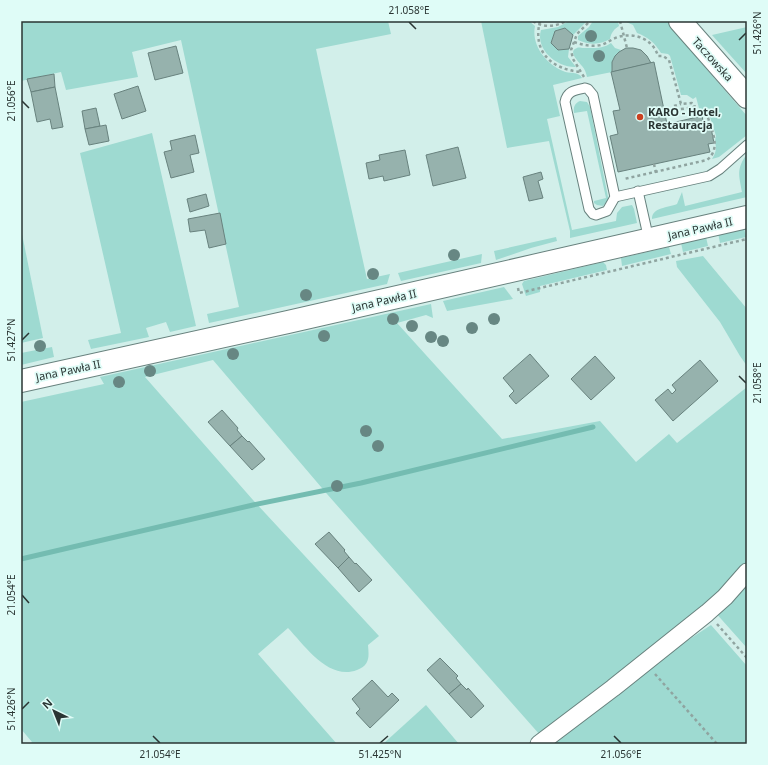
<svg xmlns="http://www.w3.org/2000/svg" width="768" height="765" font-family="'Noto Sans',sans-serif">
<rect width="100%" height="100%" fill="#d2efea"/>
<!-- green -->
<g fill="#9edad1">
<path d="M21 21H388L391 34 316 49 321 73 367 279 390 274 387 284 209 323 207 314 239 307 181 40 132 52 138 77 66 90 61 72 21 81Z"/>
<path d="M481 21H529L535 26C531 45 546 64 563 71 569 74 579 71 582 78L553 85 560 116 547 119 572 230 616 221 617 213 622 207 632 205 634 209 637 223 570 238V231L549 141 507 148Z"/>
<path d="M569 21H587L573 35 565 28 555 31 551 43 558 50 569 49 568 57 576 67C558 68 535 50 541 30L558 27Z"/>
<path d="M593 21H618L619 26C614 29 611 33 610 39 600 45 589 45 578 40V36L589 27Z"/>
<path d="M624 21H672L702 54 697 58 747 116V135L719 157 712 159C720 146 713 146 716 136L708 111 700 112 696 97 693 99 687 95H681L670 56 668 54 661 53C655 43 648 37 637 33L633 25Z"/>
<path d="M747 27V74L712 35Z"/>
<path d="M611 43 615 48 621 50C614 56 611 62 612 72L587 77C586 73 585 69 582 66 579 62 567 51 577 48 578 47 582 48 583 48 593 48 603 49 611 43Z"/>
<path d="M580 101 587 102 590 107 608 197V200L603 206 597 205 594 203V201L606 198 587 111 574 113C573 107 575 103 580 101Z"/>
<path d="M152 133 196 326 170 332 166 322 146 328 149 337 91 349 88 340 121 333 80 153Z"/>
<path d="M747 154V197L652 219C652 207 668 208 677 204L682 192 685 206 742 192C739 175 736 169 747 154Z"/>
<path d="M744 228 746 237 720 243 718 233Z"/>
<path d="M21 229 43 338 21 343Z"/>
<path d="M556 237 557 241 531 248 496 260 494 251Z"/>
<path d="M706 237 708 246 683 252 681 243Z"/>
<path d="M669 247 671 254 622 266 621 258Z"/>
<path d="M482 254 481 263 401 281 398 273Z"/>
<path d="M703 256 747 309V366L740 356 720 322 677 267 676 261Z"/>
<path d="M603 262 606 265 607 270 540 286V292L526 296 522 284 524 281Z"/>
<path d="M504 287 513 299 447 311 443 301Z"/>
<path d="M431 304 433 318 426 315 397 323 502 439 600 421 636 462 669 434 677 443 747 387V562L737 574 747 581V648L706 602 663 639 673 650 711 625 747 666V744H548L327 494 213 360 145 377 253 500 379 636 368 645C369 657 370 665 357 670 329 681 305 646 288 628L258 654 337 744H30L32 742 21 729V402L104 384 100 377Z"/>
<path d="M52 347 54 357 21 365V353Z"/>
<path d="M426 705 459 744H383Z"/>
</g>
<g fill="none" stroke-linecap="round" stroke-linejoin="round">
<!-- stream -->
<path stroke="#74bcb1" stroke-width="5" d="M21 559 253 505 361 483 593 427"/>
</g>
<!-- building -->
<g fill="#96b2ad" stroke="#68827e">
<path d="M565 28 573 35 569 49 558 50 551 43 555 31Z"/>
<path d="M176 46 183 73 155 80 148 53Z"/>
<path d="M626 48H633L641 50 647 56 651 63 612 72V62L615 56 619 52Z"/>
<path d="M654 62 667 124 702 116 704 125 710 123 714 143 708 144 710 152 618 172 610 136 618 134 613 111 620 110 611 72Z"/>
<path d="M54 74 55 87 31 92 27 79Z"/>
<path d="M138 86 146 111 122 119 114 94Z"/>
<path d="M55 87 63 127 52 129 50 119 37 122 31 92Z"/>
<path d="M96 108 100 126 85 129 82 111Z"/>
<path d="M106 125 109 141 89 145 85 129Z"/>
<path d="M195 135 199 153 190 155 194 172 171 178 164 152 172 150 170 141Z"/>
<path d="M458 147 466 178 433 186 426 155Z"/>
<path d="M405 150 410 175 384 181 383 176 369 179 366 163 380 160 379 155Z"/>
<path d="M541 172 543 179 538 181 543 198 529 201 523 177Z"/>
<path d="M206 194 209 206 190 212 187 199Z"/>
<path d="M220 213 226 244 209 248 205 230 190 232 188 219Z"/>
<path d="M530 354 549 376 516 404 509 396 514 391 503 378Z"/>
<path d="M595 356 615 378 591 400 571 379Z"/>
<path d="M700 360 718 381 673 421 655 400 668 389 672 394 676 390 672 385Z"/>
<path d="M222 410 238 428 237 430 242 436 230 446 208 422Z"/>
<path d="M242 436 248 442 249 441 265 459 252 470 230 446Z"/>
<path d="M329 532 345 550 344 551 349 557 338 568 315 544Z"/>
<path d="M349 557 355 564 356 563 372 580 359 592 338 568Z"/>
<path d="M440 658 458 676 456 678 461 684 449 694 427 670Z"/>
<path d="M372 680 388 697 392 693 399 700 370 728 356 713 360 709 352 699Z"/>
<path d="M461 684 467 690 468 688 484 706 471 718 449 694Z"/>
</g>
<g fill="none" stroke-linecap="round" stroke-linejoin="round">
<!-- service casing -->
<g stroke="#68827e" stroke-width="11">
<g id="service">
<path d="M585 88 588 89 593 95 615 197 607 211 596 215 593 214 589 209 565 102C567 91 575 90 585 88Z"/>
<path d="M638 191 649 240"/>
<path d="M615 197 709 176 720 169 747 145"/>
</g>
</g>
<!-- minor casing -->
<g stroke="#68827e" stroke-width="19">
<path id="minor" d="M539 744 613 688 707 613 725 597 747 572"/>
</g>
<!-- tertiary casing -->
<g stroke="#68827e" stroke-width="24">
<path id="tertiary" d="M680 21 747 97"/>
</g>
<!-- secondary casing -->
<g stroke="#68827e" stroke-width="24">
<path id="secondary" d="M21 381 288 322 747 217"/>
</g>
<!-- path -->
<g stroke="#8fa4a0" stroke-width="2.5" stroke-dasharray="3 3" stroke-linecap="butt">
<path d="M533 21C543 28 555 27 566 21"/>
<path d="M540 21C532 52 552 70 582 72"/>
<path d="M620 21 627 48"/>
<path d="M574 42C583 45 592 47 601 45 607 43 612 39 618 37 635 32 653 39 658 56H663L669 60 681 104 692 103 694 104 697 115 707 114C711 130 722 148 707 160L624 179"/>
<path d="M584 77 573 59 571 50 577 34 590 21"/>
<path d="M674 106 681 104"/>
<path d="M675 110 695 107"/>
<path d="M654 164 656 173"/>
<path d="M518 288 519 293 747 239"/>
<path d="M717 624 747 658"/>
<path d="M655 674 717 744"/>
</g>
<!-- service -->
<use href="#service" stroke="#fff" stroke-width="9"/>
<!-- minor -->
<use href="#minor" stroke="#fff" stroke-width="17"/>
<!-- tertiary -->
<use href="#tertiary" stroke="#fff" stroke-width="22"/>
<!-- secondary -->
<use href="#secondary" stroke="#fff" stroke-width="22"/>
</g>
<!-- trees -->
<g fill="#678783">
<circle cx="591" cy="36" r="6"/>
<circle cx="599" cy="56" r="6"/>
<circle cx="454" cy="255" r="6"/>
<circle cx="373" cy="274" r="6"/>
<circle cx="306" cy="295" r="6"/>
<circle cx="393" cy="319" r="6"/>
<circle cx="494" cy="319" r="6"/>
<circle cx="412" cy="326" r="6"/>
<circle cx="472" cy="328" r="6"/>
<circle cx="324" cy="336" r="6"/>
<circle cx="431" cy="337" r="6"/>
<circle cx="443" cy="341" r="6"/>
<circle cx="40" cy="346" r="6"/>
<circle cx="233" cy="354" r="6"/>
<circle cx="150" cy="371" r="6"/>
<circle cx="119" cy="382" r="6"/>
<circle cx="366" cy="431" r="6"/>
<circle cx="378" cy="446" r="6"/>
<circle cx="337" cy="486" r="6"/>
</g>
<!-- ticks -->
<path fill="none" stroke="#2a3533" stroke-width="1.5" d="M409 22 416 29M739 40 746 33M22 101 29 108M22 340 29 333M739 376 746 383M22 595 29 603M22 709 29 702M153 736 160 743M614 736 621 743M380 743 388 736"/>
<!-- markers -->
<circle fill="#cb4121" stroke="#dffcf7" stroke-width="1.5" cx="640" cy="117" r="4"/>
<g text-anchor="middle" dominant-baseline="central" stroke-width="3.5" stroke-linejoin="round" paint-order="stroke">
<!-- street labels -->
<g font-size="11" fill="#2a3533" stroke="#dffcf7">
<text transform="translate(713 59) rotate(48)">Taczowska</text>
<text transform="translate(700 228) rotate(-13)">Jana Pawła II</text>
<text transform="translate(384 300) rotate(-13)">Jana Pawła II</text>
<text transform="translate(68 370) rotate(-12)">Jana Pawła II</text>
</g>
<!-- poi labels -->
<g font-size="11" font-weight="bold" fill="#2a3533" stroke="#dffcf7" text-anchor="start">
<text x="648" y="111">KARO - Hotel,<tspan x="648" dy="13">Restauracja</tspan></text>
</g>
</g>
<!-- border -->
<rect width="768" height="765" fill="none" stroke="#dffcf7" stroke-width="44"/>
<!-- north arrow -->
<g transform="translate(54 711) rotate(317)" stroke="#dffcf7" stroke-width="3" paint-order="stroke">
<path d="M0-3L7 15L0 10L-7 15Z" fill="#2a3533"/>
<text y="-6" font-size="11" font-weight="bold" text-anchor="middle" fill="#2a3533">N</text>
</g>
<rect x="22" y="22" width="724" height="721" fill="none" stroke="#2a3533" stroke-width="1.5"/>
<g font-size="10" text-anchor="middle" fill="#2a3533">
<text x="409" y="14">21.058°E</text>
<text transform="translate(757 33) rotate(-90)" y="4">51.426°N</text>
<text transform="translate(11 101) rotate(-90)" y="4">21.056°E</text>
<text transform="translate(11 340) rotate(-90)" y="4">51.427°N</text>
<text transform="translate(757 383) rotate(-90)" y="4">21.058°E</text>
<text transform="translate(11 595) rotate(-90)" y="4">21.054°E</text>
<text transform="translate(11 709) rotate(-90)" y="4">51.426°N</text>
<text x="160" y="758">21.054°E</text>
<text x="380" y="758">51.425°N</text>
<text x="621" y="758">21.056°E</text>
</g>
</svg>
